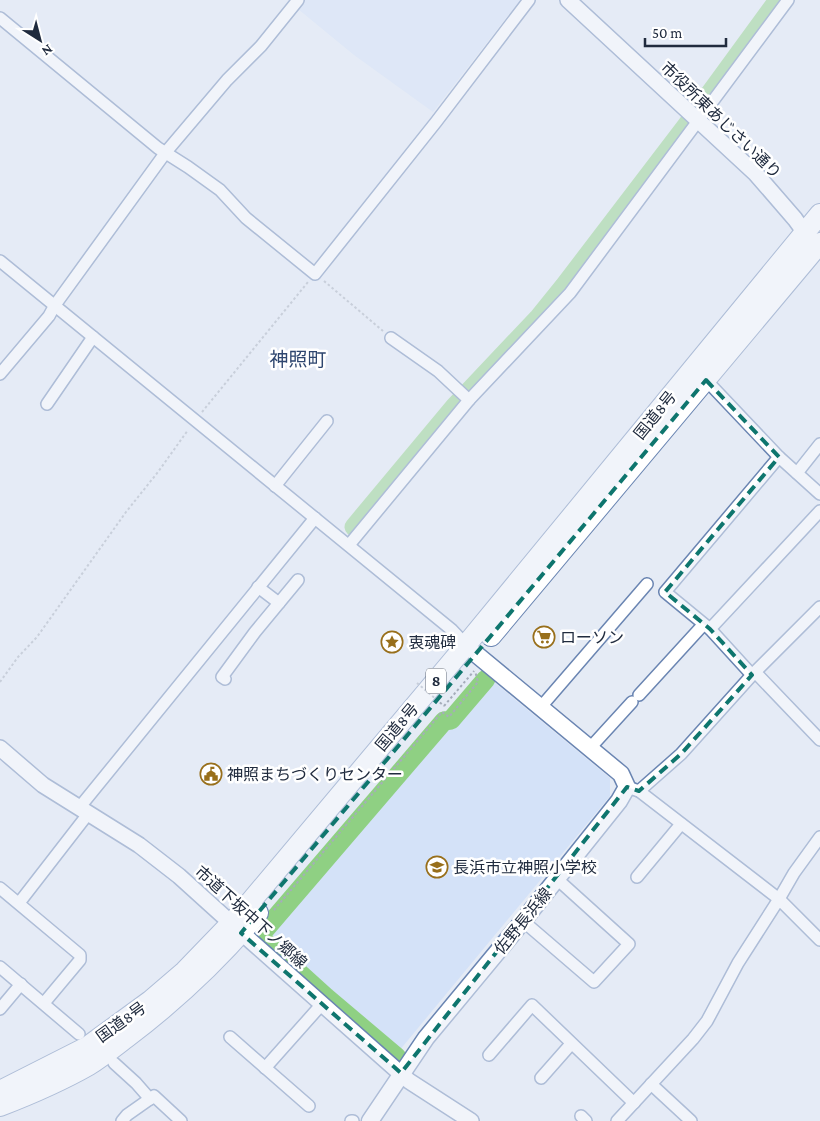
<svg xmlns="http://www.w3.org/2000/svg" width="820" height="1121" font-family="'Crimson Pro','Noto Sans JP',serif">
<rect width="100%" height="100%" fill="#e5ebf5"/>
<!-- built -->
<g fill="#d4e2f8">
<path d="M305 0H520L433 112 354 55 298 9Z"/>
<path d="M489 678 610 778V796L399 1051 349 1012 265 938 266 932 378 802 374 798 437 725 441 728 446 723 454 722Z"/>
</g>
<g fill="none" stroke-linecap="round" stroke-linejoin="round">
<!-- river -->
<g stroke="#8fd083" stroke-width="19">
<path d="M354 527 454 407 539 317 564 286 686 126 778 0"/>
<path d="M397 1057 326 997 262 939 263 932 444 721 451 720 486 679"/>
</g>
<!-- minor casing -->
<g stroke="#6a85b2" stroke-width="14">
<g id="minor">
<path d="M0 18 158 148 188 167 220 190 246 218 315 274 436 122 529 0"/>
<path d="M0 261 452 630 469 648"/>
<path d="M0 374 49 316 55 305 166 152 227 80 261 46 298 0"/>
<path d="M706 380 779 457"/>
<path d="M469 400 570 293 788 0"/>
<path d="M47 404 93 337"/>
<path d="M797 473 820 444"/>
<path d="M275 486 327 421"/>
<path d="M349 545 469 400 438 371 391 338"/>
<path d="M258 587 279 603"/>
<path d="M710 629 820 511"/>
<path d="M755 672 820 740"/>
<path d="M752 675 710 629 665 592 779 457 820 494"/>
<path d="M225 679 222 677 255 632 298 580"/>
<path d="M639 695 703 625"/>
<path d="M540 708 647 584"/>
<path d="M590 748 632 702"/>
<path d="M627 787 639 791 779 899 794 873 820 837"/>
<path d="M639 791 681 754 752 675 820 607"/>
<path d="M79 808 315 518"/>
<path d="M637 877 681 824"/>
<path d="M0 888 80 955V960L44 1003"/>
<path d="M19 903 88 814"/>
<path d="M523 921 594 982 629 944 557 879"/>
<path d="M0 967 79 1034"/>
<path d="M0 1009 21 984"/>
<path d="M230 1037 309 1106"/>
<path d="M489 1055 532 1005 634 1103"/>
<path d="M114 1063 136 1083 150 1099"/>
<path d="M265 1068 322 1004"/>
<path d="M541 1078 571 1044"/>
<path d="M651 1084 691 1121"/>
<path d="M581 1116 586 1121"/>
<path d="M122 1121 127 1115 154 1096 181 1121"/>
<path d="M351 1121H353"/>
<path d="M617 1121 693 1039 707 1021 738 963 779 899 820 940"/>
</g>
</g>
<!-- tertiary casing -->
<g stroke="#6a85b2" stroke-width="18">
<g id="tertiary">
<path d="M568 0 756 174 795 219 810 240"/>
<path d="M0 748 43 785 139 845 179 876 252 942 409 1081 471 1121"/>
</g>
</g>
<!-- secondary casing -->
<g stroke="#6a85b2" stroke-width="19">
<path id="secondary" d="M370 1121 426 1038 523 921 619 801 627 787 621 774 476 654"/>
</g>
<!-- trunk casing -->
<g stroke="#6a85b2" stroke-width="22">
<g id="trunk">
<path d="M491 636 820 243"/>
<path d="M0 1091 87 1047 150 1001 185 971 241 913 466 645 820 214"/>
<path d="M0 1106C31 1094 61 1081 89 1065 102 1057 114 1047 126 1038 175 1001 219 960 258 913"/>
</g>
</g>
<!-- path -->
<g stroke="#a5adba" stroke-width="2" stroke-dasharray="2.5 2.5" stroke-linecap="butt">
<path d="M324 281 383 331"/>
<path d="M202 412 308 282"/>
<path d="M444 639V647"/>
<path d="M0 682 18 657 37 637 126 512 158 472 188 430"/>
<path d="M444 706 474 671"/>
<path d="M274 910 442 712 449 717 478 682 475 671"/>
</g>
<!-- minor -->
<use href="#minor" stroke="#fff" stroke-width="11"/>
<!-- tertiary -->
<use href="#tertiary" stroke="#fff" stroke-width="15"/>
<!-- secondary -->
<use href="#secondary" stroke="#fff" stroke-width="16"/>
<!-- trunk -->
<use href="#trunk" stroke="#fff" stroke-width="20"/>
<!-- path-bridge -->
<path stroke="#a5adba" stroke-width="2" stroke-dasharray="2.5 2.5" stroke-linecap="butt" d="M417 683 444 706"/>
</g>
<!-- marked area -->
<path d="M0 0H820V1121H0ZM706 380 779 457 665 592 710 629 752 675 681 754 639 791 627 787 401 1073 241 933Z" fill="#e5ebf5" fill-opacity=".55" fill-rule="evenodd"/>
<path fill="none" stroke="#0f766e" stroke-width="4" stroke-dasharray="10 6" stroke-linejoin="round" d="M706 380 779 457 665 592 710 629 752 675 681 754 639 791 627 787 401 1073 241 933Z"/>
<!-- icons -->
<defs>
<g id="supermarket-ring" transform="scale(1.125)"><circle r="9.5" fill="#fff" stroke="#986f1b" stroke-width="1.5"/><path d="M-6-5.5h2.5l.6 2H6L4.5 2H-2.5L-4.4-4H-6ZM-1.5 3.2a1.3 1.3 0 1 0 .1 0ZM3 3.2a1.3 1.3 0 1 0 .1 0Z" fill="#986f1b"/></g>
<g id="sight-ring" transform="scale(1.125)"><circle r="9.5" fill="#fff" stroke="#986f1b" stroke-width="1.5"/><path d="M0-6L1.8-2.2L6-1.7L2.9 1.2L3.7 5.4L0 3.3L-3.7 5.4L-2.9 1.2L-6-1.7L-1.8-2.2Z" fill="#986f1b"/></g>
<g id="civic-ring" transform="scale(1.125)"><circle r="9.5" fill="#fff" stroke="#986f1b" stroke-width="1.5"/><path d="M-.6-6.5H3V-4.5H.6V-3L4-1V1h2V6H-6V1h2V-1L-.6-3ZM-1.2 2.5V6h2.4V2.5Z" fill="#986f1b"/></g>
<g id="school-ring" transform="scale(1.125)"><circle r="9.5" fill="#fff" stroke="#986f1b" stroke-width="1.5"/><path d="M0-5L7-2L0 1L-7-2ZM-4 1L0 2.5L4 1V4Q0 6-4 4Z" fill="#986f1b"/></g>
</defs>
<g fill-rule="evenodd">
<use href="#supermarket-ring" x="544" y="637"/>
<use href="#sight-ring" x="392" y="642"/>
<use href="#civic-ring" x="211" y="774"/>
<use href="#school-ring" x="437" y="867"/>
</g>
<g text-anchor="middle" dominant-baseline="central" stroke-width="5" stroke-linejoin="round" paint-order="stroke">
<!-- shield labels -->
<rect fill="#fff" stroke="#636b78" stroke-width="1" x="426" y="668.5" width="20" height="25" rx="4"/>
<g font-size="15" font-weight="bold" fill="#202b3e">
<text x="436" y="681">8</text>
</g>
<!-- street labels -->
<g font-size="16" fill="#202b3e" stroke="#fff">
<text transform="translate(721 120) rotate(44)">市役所東あじさい通り</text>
<text transform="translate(655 415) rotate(-51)">国道8号</text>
<text transform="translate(397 727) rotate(-50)">国道8号</text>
<text transform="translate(251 917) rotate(42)">市道下坂中下ノ郷線</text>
<text transform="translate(523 921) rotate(-51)">佐野長浜線</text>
<text transform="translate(121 1022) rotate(-36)">国道8号</text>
</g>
<!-- poi labels -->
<g font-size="16" fill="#202b3e" stroke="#fff" text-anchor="start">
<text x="560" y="637">ローソン</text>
<text x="408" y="642">衷魂碑</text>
<text x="227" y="774">神照まちづくりセンター</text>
<text x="453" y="867">長浜市立神照小学校</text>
</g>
<!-- quarter labels -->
<g font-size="19" fill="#2e466f" stroke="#fff">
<text x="298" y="359">神照町</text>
</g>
</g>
<!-- north arrow -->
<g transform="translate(40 40) rotate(144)" stroke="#ffffff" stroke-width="4" paint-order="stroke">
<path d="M0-4L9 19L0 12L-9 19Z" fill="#202b3e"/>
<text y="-8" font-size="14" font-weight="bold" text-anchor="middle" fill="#202b3e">N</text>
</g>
<!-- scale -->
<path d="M645 38v8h81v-8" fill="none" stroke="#202b3e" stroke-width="2.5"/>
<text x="652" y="38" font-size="15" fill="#202b3e" stroke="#ffffff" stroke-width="4" paint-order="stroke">50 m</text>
</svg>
